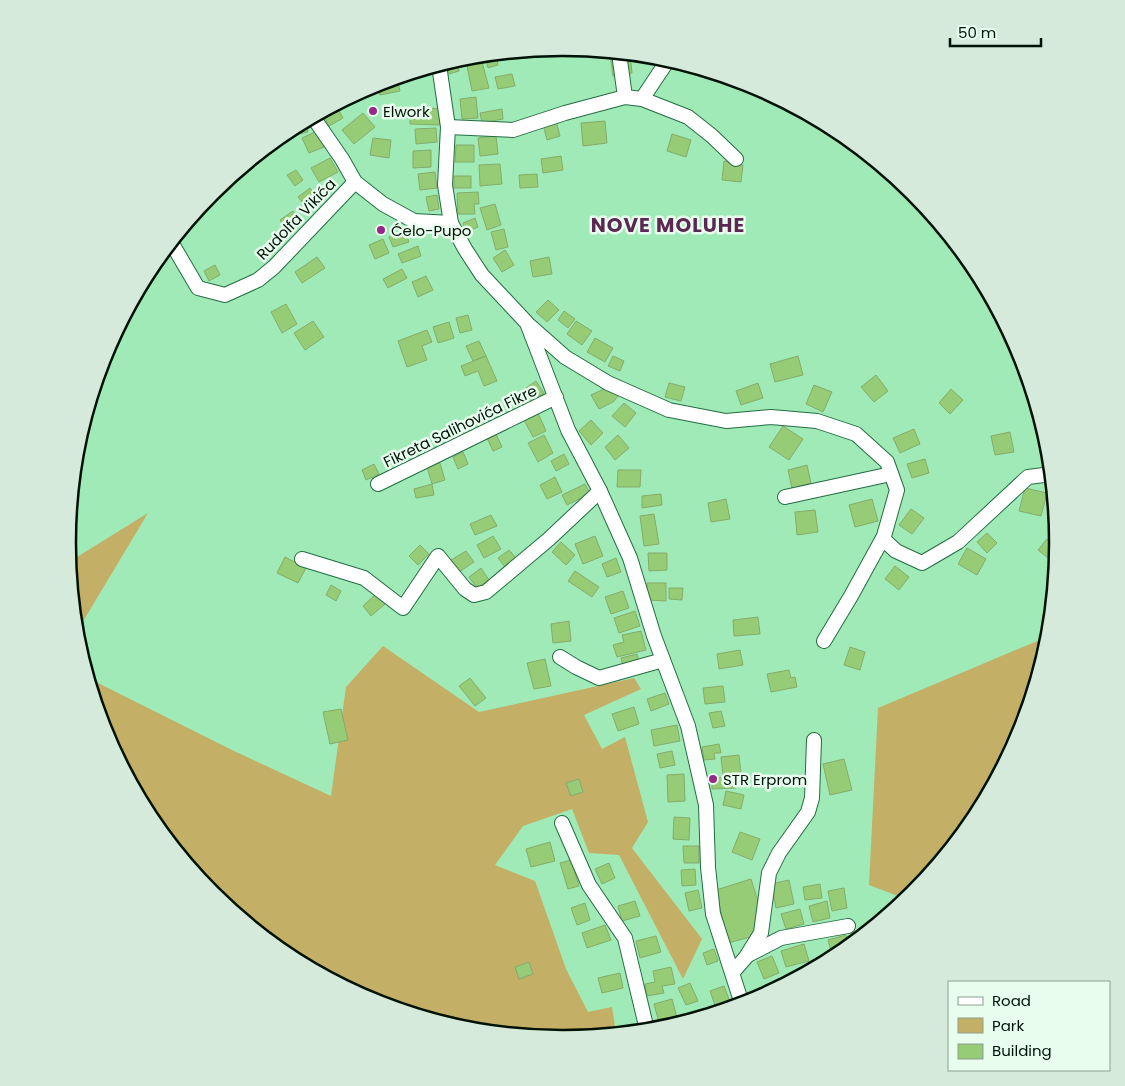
<svg xmlns="http://www.w3.org/2000/svg" width="1125" height="1086" font-family="Poppins,sans-serif">
<rect width="100%" height="100%" fill="#a0eab8"/>
<!-- green -->
<g fill="#c3af65">
<path d="M148 513 76 633 69 562Z"/>
<path d="M1049 636 1020 733 974 819 913 894 906 899 869 885 878 708Z"/>
<path d="M383 646 479 712 634 678 641 689 584 715 602 749 625 737 648 822 632 848 702 939 683 979 619 855 589 853 572 809 523 826 495 865 535 881 566 969 588 1012 612 1007 616 1033 562 1038 466 1029 373 1001 287 955 212 893 150 818 105 732 88 678 234 751 331 796 346 687Z"/>
</g>
<!-- building -->
<g fill="#96cc75" stroke="#84ac6b">
<path d="M622 53 630 54 632 73 613 76 610 55Z"/>
<path d="M496 54 498 65 488 68 485 55Z"/>
<path d="M481 58 489 88 472 91 466 61Z"/>
<path d="M457 60 459 71 449 74 447 63Z"/>
<path d="M512 74 515 86 498 89 495 77Z"/>
<path d="M397 78 400 91 380 95 377 84Z"/>
<path d="M476 97 478 118 462 119 460 99Z"/>
<path d="M336 105 343 118 329 126 322 113Z"/>
<path d="M427 108 442 109 439 125 410 124V114L424 113Z"/>
<path d="M502 109 503 119 482 123 480 113Z"/>
<path d="M363 113 375 127 354 144 342 130Z"/>
<path d="M556 121 560 136 547 140 543 124Z"/>
<path d="M605 121 607 143 583 146 581 123Z"/>
<path d="M305 122 308 132 287 137 286 132Z"/>
<path d="M436 128 437 142 416 144 415 129Z"/>
<path d="M317 131 324 147 309 153 302 138Z"/>
<path d="M672 134 691 140 686 157 667 151Z"/>
<path d="M496 136 498 154 480 156 478 138Z"/>
<path d="M373 138 391 140 389 158 370 155Z"/>
<path d="M456 145H474V162H455Z"/>
<path d="M431 150V167L413 168V151Z"/>
<path d="M561 156 563 170 543 173 541 159Z"/>
<path d="M330 158 338 172 319 182 311 168Z"/>
<path d="M724 161 743 165 741 182 722 180Z"/>
<path d="M500 164 502 184 480 186 479 165Z"/>
<path d="M296 170 303 180 295 186 287 175Z"/>
<path d="M435 172 437 188 420 190 418 174Z"/>
<path d="M537 174 538 187 520 188 519 175Z"/>
<rect x="454" y="176" width="17" height="12"/>
<path d="M310 188 322 203 310 212 298 197Z"/>
<path d="M478 192 479 204H474L475 214H458L457 193Z"/>
<path d="M437 195 439 209 429 211 426 197Z"/>
<path d="M495 204 501 225 487 230 480 208Z"/>
<path d="M293 211 302 223 288 233 280 220Z"/>
<path d="M475 218 478 227 466 232 463 223Z"/>
<path d="M504 229 508 247 496 250 491 232Z"/>
<path d="M405 231 409 242 393 247 389 237Z"/>
<path d="M383 239 389 253 375 259 369 245Z"/>
<path d="M418 246 421 256 402 263 398 254Z"/>
<path d="M505 250 514 265 502 272 493 258Z"/>
<path d="M317 257 325 268 302 283 295 272Z"/>
<path d="M549 257 552 274 533 277 530 261Z"/>
<path d="M215 265 220 275 209 281 204 271Z"/>
<path d="M402 269 407 278 388 288 383 279Z"/>
<path d="M426 276 433 290 418 297 412 282Z"/>
<path d="M548 300 559 310 547 322 536 312Z"/>
<path d="M286 304 297 324 282 333 271 312Z"/>
<path d="M564 311 575 319 568 328 558 320Z"/>
<path d="M468 315 472 330 460 333 456 318Z"/>
<path d="M313 321 324 337 305 350 294 333Z"/>
<path d="M576 321 592 331 582 345 567 334Z"/>
<path d="M449 322 454 338 438 343 433 327Z"/>
<path d="M427 330 432 342 422 346 427 360 407 367 398 341Z"/>
<path d="M595 338 613 348 605 362 587 352Z"/>
<path d="M479 341 486 356 473 361 466 346Z"/>
<path d="M486 356 497 381 484 386 478 371 465 376 461 366Z"/>
<path d="M613 356 624 361 620 371 608 366Z"/>
<path d="M798 356 803 375 775 382 770 364Z"/>
<path d="M876 375 888 391 874 402 861 387Z"/>
<path d="M536 381 544 393 534 400 526 388Z"/>
<path d="M669 383 685 387 681 401 665 397Z"/>
<path d="M758 383 763 398 741 405 736 391Z"/>
<path d="M814 385 832 392 823 412 806 404Z"/>
<path d="M606 388 619 395 613 402 599 409 591 395Z"/>
<path d="M951 389 963 400 950 414 939 403Z"/>
<path d="M624 403 636 413 625 427 612 416Z"/>
<path d="M537 411 546 431 533 437 523 418Z"/>
<path d="M591 420 603 433 591 445 579 431Z"/>
<path d="M783 426 803 439 789 460 769 447Z"/>
<path d="M914 429 920 444 900 453 893 438Z"/>
<path d="M1010 432 1014 452 995 455 991 436Z"/>
<path d="M496 434 502 447 493 451 487 438Z"/>
<path d="M544 435 553 453 538 462 528 443Z"/>
<path d="M618 435 629 448 615 460 605 447Z"/>
<path d="M463 452 468 464 458 469 453 457Z"/>
<path d="M564 454 569 464 556 471 551 461Z"/>
<path d="M925 459 929 473 912 478 907 464Z"/>
<path d="M440 463 445 480 432 484 427 467Z"/>
<path d="M374 464 379 474 366 480 362 470Z"/>
<path d="M807 465 811 483 792 488 788 470Z"/>
<path d="M618 470H641L640 487H617Z"/>
<path d="M555 477 562 492 547 499 540 485Z"/>
<path d="M432 484 434 495 416 498 414 489Z"/>
<path d="M585 484 590 494 567 505 562 495Z"/>
<path d="M1025 488 1047 493 1041 516 1019 511Z"/>
<path d="M661 494 662 505 642 508V496Z"/>
<path d="M726 499 730 519 711 522 708 503Z"/>
<path d="M872 499 878 521 855 527 849 505Z"/>
<path d="M911 509 924 518 912 534 899 525Z"/>
<path d="M815 510 818 532 797 535 795 512Z"/>
<path d="M654 514 659 544 644 546 640 516Z"/>
<path d="M491 515 497 526 475 535 470 524Z"/>
<path d="M987 533 997 543 987 553 977 542Z"/>
<path d="M493 536 501 549 484 558 477 545Z"/>
<path d="M595 536 603 556 583 564 575 544Z"/>
<path d="M1047 539 1057 548 1048 558 1038 550Z"/>
<path d="M561 542 575 555 566 565 552 552Z"/>
<path d="M420 545 429 554 418 565 409 556Z"/>
<path d="M967 548 986 559 977 575 958 564Z"/>
<path d="M509 550 517 559 506 568 498 558Z"/>
<path d="M466 551 474 562 459 572 451 560Z"/>
<path d="M648 553H667V570L649 571Z"/>
<path d="M285 557 306 568 298 583 277 573Z"/>
<path d="M616 558 621 572 607 577 602 564Z"/>
<path d="M895 566 909 577 899 590 885 579Z"/>
<path d="M481 568 489 580 477 588 469 577Z"/>
<path d="M575 571 599 587 592 597 568 581Z"/>
<path d="M647 583H666V601L647 600Z"/>
<path d="M331 585 341 591 336 601 326 595Z"/>
<path d="M669 588H683L682 600 669 599Z"/>
<path d="M623 591 629 608 611 614 605 597Z"/>
<path d="M376 594 385 604 371 616 363 606Z"/>
<path d="M635 611 640 626 619 633 614 618Z"/>
<path d="M758 617 760 634 734 636 733 620Z"/>
<path d="M569 621 571 641 553 643 551 624Z"/>
<path d="M641 631 646 650 617 657 613 645 624 642 622 635Z"/>
<path d="M850 647 865 652 860 670 844 665Z"/>
<path d="M740 650 743 665 719 669 717 654Z"/>
<path d="M637 654 639 662 623 666 621 658Z"/>
<path d="M545 659 551 686 534 689 527 663Z"/>
<path d="M789 670 791 678 795 677 797 687 771 692 767 674Z"/>
<path d="M470 678 486 698 475 706 459 686Z"/>
<path d="M723 686 725 702 705 704 703 688Z"/>
<path d="M665 693 669 704 651 711 647 699Z"/>
<path d="M634 707 639 724 618 731 612 714Z"/>
<path d="M341 709 348 740 330 744 323 712Z"/>
<path d="M721 711 725 726 713 728 709 713Z"/>
<path d="M677 725 680 741 654 746 651 730Z"/>
<path d="M719 744 721 753H714L715 759 704 760 702 747Z"/>
<path d="M672 751 675 765 660 768 657 754Z"/>
<path d="M739 755 741 773 723 776 721 757Z"/>
<path d="M844 759 852 790 830 795 823 764Z"/>
<path d="M684 774 685 801 668 802 667 775Z"/>
<path d="M736 777V788L712 789V778Z"/>
<path d="M579 779 583 792 571 796 566 783Z"/>
<path d="M726 791 744 795 741 809 723 805Z"/>
<path d="M674 817 690 818 689 840 673 839Z"/>
<path d="M740 832 760 839 752 860 732 852Z"/>
<path d="M550 842 555 861 531 867 526 849Z"/>
<path d="M683 846H699V863H684Z"/>
<path d="M571 860 579 886 568 889 560 863Z"/>
<path d="M609 863 615 878 602 884 595 869Z"/>
<path d="M695 869 696 885 682 886 681 870Z"/>
<path d="M751 879 761 911 754 936 728 943 716 890Z"/>
<path d="M789 880 794 904 776 908 771 884Z"/>
<path d="M820 884 822 898 805 900 803 887Z"/>
<path d="M844 888 847 908 832 911 828 891Z"/>
<path d="M698 890 702 908 689 911 685 893Z"/>
<path d="M635 901 640 916 622 921 618 906Z"/>
<path d="M827 901 830 918 813 922 809 906Z"/>
<path d="M585 903 590 920 577 925 571 908Z"/>
<path d="M800 909 804 924 786 929 781 914Z"/>
<path d="M605 925 611 940 587 948 582 933Z"/>
<path d="M846 935 849 946 833 958 828 940Z"/>
<path d="M656 936 661 952 640 958 636 941Z"/>
<path d="M804 944 809 961 786 967 781 951Z"/>
<path d="M714 949 718 961 707 965 703 953Z"/>
<path d="M772 956 779 973 764 979 757 962Z"/>
<path d="M529 962 533 974 519 979 515 967Z"/>
<path d="M671 967 675 984 662 986 664 993 647 996 645 984 655 982 653 971Z"/>
<path d="M620 973 623 988 602 993 598 978Z"/>
<path d="M690 983 698 1001 686 1005 678 988Z"/>
<path d="M724 986 732 1007 717 1011 710 991Z"/>
<path d="M672 999 678 1021 660 1026 654 1004Z"/>
<path d="M704 1008 709 1014 687 1020 685 1014Z"/>
</g>
<g fill="none" stroke-linecap="round" stroke-linejoin="round">
<!-- minor casing -->
<g stroke="#226d42" stroke-width="16">
<g id="minor">
<path d="M619 53 625 97"/>
<path d="M439 65 448 127 445 185 451 223 465 249 482 275 527 323 568 430 600 491 630 558 654 636 688 726 706 805 708 867 713 914 742 1004"/>
<path d="M642 99 668 60"/>
<path d="M313 117 342 159 355 182 383 204 414 221 451 223"/>
<path d="M448 127 513 130 565 113 625 97 642 99 688 117 712 136 736 159"/>
<path d="M171 242 198 288 225 295 258 280 274 267 355 182"/>
<path d="M530 326 565 357 608 383 669 410 726 421 771 417 817 421 856 434 887 462 897 490 884 536 851 596 824 641"/>
<path d="M378 484 556 397"/>
<path d="M785 497 891 474"/>
<path d="M883 539 896 551 922 563 958 542 1028 477 1044 475 1051 469"/>
<path d="M302 559 364 578 403 608 438 556 465 589 474 595 486 592 549 539 600 491"/>
<path d="M560 657 576 667 599 678 663 660"/>
<path d="M562 823 589 885 625 938 647 1030"/>
<path d="M748 955 781 938 848 926"/>
<path d="M733 972 746 957 761 933 769 873 779 853 808 812 812 798 814 740"/>
</g>
</g>
<!-- minor -->
<use href="#minor" stroke="#fff" stroke-width="14"/>
</g>
<!-- markers -->
<g fill="#972887" stroke="#e8fded" stroke-width="2">
<circle cx="373" cy="111" r="5"/>
<circle cx="381" cy="230" r="5"/>
<circle cx="713" cy="779" r="5"/>
</g>
<g text-anchor="middle" dominant-baseline="central" stroke-width="5" stroke-linejoin="round" paint-order="stroke">
<!-- poi labels -->
<g font-size="15" fill="#001105" stroke="#e8fded" text-anchor="start">
<text x="383" y="111">Elwork</text>
<text x="391" y="230">Ćelo-Pupo</text>
<text x="723" y="779">STR Erprom</text>
</g>
<!-- street labels -->
<g font-size="15" fill="#001105" stroke="#e8fded">
<text transform="translate(296 219) rotate(-46)">Rudolfa Vikića</text>
<text transform="translate(460 426) rotate(-26)">Fikreta Salihovića Fikre</text>
</g>
<!-- district labels -->
<g font-size="20" font-weight="bold" letter-spacing="1" fill="#5d2754" stroke="#e8fded">
<text x="668" y="225">NOVE MOLUHE</text>
</g>
</g>
<!-- crop -->
<path d="M0 0H1125V1086H0ZM562 56H563A486 486 0 0 1 1049 542V544A486 486 0 0 1 563 1030H562A486 486 0 0 1 76 544V542A486 486 0 0 1 562 56Z" fill="#d5eada" fill-rule="evenodd"/>
<path fill="none" stroke="#001105" stroke-width="2.5" d="M562 56H563A486 486 0 0 1 1049 542V544A486 486 0 0 1 563 1030H562A486 486 0 0 1 76 544V542A486 486 0 0 1 562 56Z"/>
<!-- legend -->
<rect x="948" y="981" width="162" height="90" fill="#e8fded" stroke="#8b9f90"/>
<rect x="958" y="997" width="25" height="8" fill="#ffffff" stroke="#8b9f90"/>
<text x="992" y="1006" font-size="15" fill="#001105">Road</text>
<rect x="958" y="1018" width="25" height="15" fill="#c3af65" stroke="#8b9f90"/>
<text x="992" y="1031" font-size="15" fill="#001105">Park</text>
<rect x="958" y="1044" width="25" height="15" fill="#96cc75" stroke="#8b9f90"/>
<text x="992" y="1056" font-size="15" fill="#001105">Building</text>
<!-- scale -->
<path d="M950 38v8h91v-8" fill="none" stroke="#001105" stroke-width="2.5"/>
<text x="958" y="38" font-size="15" fill="#001105" stroke="#e8fded" stroke-width="4" paint-order="stroke">50 m</text>
</svg>
